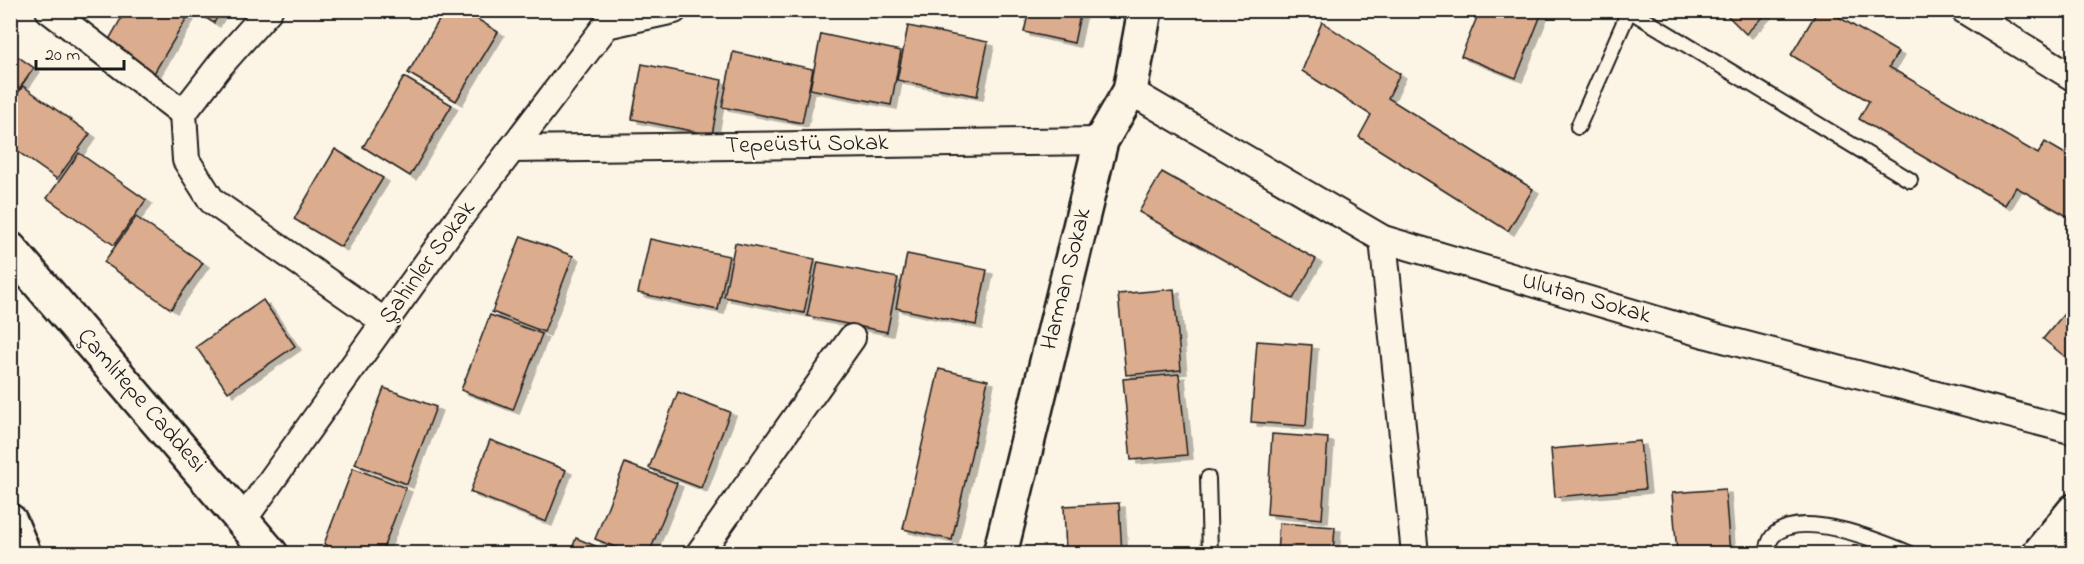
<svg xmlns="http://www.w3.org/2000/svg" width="2084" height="564" font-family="'Indie Flower',sans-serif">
<defs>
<filter id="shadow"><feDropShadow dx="6" dy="4" stdDeviation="0" flood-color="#0004"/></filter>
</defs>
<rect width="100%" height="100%" fill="#fcf5e5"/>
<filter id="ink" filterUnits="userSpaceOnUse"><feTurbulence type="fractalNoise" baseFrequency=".0167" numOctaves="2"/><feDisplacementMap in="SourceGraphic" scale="12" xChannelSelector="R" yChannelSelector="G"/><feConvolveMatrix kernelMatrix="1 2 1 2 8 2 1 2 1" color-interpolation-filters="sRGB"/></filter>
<g filter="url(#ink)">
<!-- building -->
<g fill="#dbac8d" stroke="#1c1c1c" stroke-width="1.5" filter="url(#shadow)">
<path d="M126 10 191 11 150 80 102 52Z"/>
<path d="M193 10H221L214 23Z"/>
<path d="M445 10H463L498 32 456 101 408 73Z"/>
<path d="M1029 10H1081L1074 43 1024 32Z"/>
<path d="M1480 10H1543L1516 78 1461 56Z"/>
<path d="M1722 10H1769L1746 34Z"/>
<path d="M1818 10H1827L1898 52 1889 67 2038 154 2045 142 2074 159V220L2016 187 2005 205 1859 119 1869 101 1791 55Z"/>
<path d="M1322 22 1400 74 1388 98 1533 189 1508 231 1359 137 1371 115 1302 71Z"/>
<path d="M908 26 988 42 977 96 897 80Z"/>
<path d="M821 34 901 51 891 105 810 89Z"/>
<path d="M10 51 34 68 10 102Z"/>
<path d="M733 52 813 69 802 123 722 107Z"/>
<path d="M642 64 722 80 712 135 632 119Z"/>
<path d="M404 77 452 105 410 176 363 147Z"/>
<path d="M23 86 90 134 57 179 10 146V104Z"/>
<path d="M335 149 383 178 341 247 294 219Z"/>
<path d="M79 153 146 200 114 245 47 198Z"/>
<path d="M1162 172 1316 259 1293 299 1139 212Z"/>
<path d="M136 217 203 263 171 309 104 262Z"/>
<path d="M521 236 573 256 544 332 492 312Z"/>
<path d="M650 239 729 256 718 310 638 293Z"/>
<path d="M735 243 815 259 804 313 724 297Z"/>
<path d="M907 254 987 270 976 325 896 308Z"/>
<path d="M818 262 898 278 887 332 807 316Z"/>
<path d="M1174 289 1181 370 1126 375 1118 294Z"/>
<path d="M263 300 295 346 228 392 196 347Z"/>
<path d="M2074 302V364L2043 339Z"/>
<path d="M490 315 542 334 513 410 461 390Z"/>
<path d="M1257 341 1312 345 1306 426 1251 422Z"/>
<path d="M939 369 988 380 952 540 903 529Z"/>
<path d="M1179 374 1187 455 1131 460 1123 379Z"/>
<path d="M384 388 436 407 407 484 355 464Z"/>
<path d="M678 392 730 412 701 488 649 468Z"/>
<path d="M1272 434 1328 438 1322 519 1267 514Z"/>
<path d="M490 440 566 470 546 522 470 492Z"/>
<path d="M1640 441 1645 489 1555 497 1551 449Z"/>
<path d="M625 463 677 483 649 554H633L595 539Z"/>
<path d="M353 468 406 488 381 554H349L324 544Z"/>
<path d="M1725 489 1730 554H1677L1672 493Z"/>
<path d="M1119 503 1122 554H1066L1064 506Z"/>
<path d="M1279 523 1335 527 1333 554H1277Z"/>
<path d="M576 538 615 554H570Z"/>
</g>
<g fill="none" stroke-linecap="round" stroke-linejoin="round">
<!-- lane casing -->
<g stroke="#1c1c1c" stroke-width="18">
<g id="lane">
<path d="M1629 10 1910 180"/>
<path d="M1578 127 1629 11"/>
<path d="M1208 478 1210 554"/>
<path d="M1766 554C1768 548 1769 540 1773 536 1800 508 1880 541 1911 554"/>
</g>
</g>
<!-- street casing -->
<g stroke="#1c1c1c" stroke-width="30">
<g id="street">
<path d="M49 10 183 113"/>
<path d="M269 10 221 64 183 113 186 160 212 201 385 322"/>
<path d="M1964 10 2074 78"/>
<path d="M606 25 674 10"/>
<path d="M1130 91 1383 239 1708 335 2074 431"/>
<path d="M512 149 1101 141"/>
<path d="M1383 239 1415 554"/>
<path d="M243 520 457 221 618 10"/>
<path d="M699 554 852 338"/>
</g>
</g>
<!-- secondary casing -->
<g stroke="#1c1c1c" stroke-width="38">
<g id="secondary">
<path d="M10 249 271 554"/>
<path d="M10 521 24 554"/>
<path d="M1000 554 1101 141 1130 91 1145 10"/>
<path d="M2039 554 2074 511"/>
</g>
</g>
<!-- lane -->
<use href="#lane" stroke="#fcf5e5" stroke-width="14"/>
<!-- street -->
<use href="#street" stroke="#fcf5e5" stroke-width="26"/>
<!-- secondary -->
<use href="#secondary" stroke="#fcf5e5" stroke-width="33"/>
</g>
</g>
<g text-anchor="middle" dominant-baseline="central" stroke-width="4.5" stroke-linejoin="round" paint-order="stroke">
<!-- street labels -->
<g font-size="24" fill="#1c1c1c" stroke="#fcf5e5">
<text transform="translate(807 145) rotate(-1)">Tepeüstü Sokak</text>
<text transform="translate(428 263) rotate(-54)">Şahinler Sokak</text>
<text transform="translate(1067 279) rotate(-76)">Harman Sokak</text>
<text transform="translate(1586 299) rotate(16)">Ulutan Sokak</text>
<text transform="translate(141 401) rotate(49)">Çamlıtepe Caddesi</text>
</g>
</g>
<!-- margin -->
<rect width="2084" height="564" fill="none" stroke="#fcf5e5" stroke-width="36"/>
<rect x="18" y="18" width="2048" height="528" fill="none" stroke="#1c1c1c" stroke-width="2" filter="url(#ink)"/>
<!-- scale -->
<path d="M36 60v9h88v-9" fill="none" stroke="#1c1c1c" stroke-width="3"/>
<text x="45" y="60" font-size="18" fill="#1c1c1c" stroke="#fcf5e5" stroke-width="4.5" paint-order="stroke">20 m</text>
</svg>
